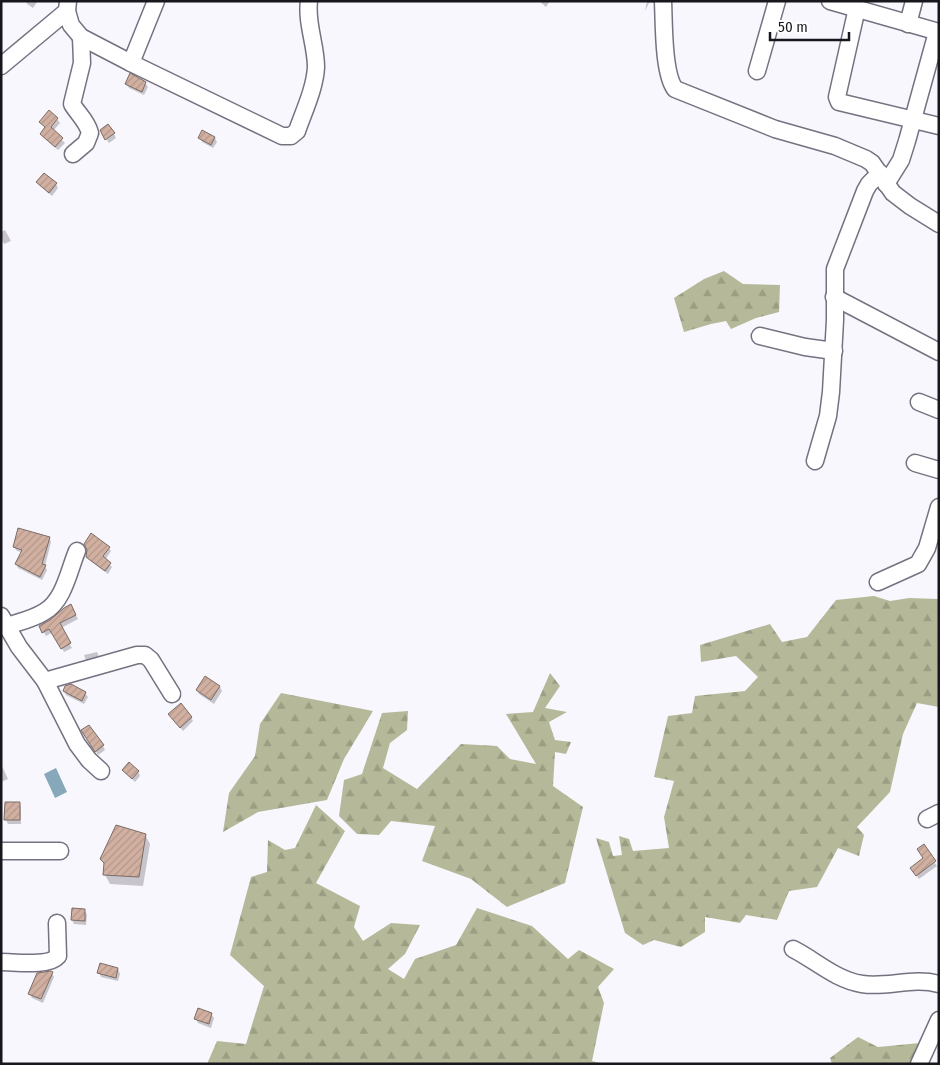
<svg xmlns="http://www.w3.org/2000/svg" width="940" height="1065" font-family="'Fira Sans Condensed',sans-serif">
<defs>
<pattern id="forest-firs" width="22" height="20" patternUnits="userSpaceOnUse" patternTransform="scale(1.25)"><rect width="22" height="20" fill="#b6b999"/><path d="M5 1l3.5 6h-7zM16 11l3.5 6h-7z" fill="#9c9e83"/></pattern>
<pattern id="building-hatch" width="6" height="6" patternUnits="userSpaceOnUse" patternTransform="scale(1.25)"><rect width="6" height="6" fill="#d1b0a1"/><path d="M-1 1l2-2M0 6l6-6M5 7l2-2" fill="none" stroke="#b3978a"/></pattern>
</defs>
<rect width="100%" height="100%" fill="#f9f7fe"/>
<!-- forest -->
<g fill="url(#forest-firs)">
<path d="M724 271 743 284 780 285 779 312 756 318 731 329 726 321 711 324 684 332 674 298 704 279Z"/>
<path d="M874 596 890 601 909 598 939 599V707L917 703 903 734 890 792 857 827 864 835 859 856 838 848 817 887 789 891 777 920 746 915 740 923 705 917V932L681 947 654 940 643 945 625 933 596 838 609 842 613 856 622 855 619 836 629 839 633 851 669 848 664 817 674 781 654 777 668 716 692 713 695 696 745 691 758 677 736 656 701 662 700 645 770 624 782 642 807 637 836 600Z"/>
<path d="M550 673 560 686 545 708 567 712 549 722 555 740 571 742 566 754 555 752 553 786 583 807 565 883 507 907 471 879 422 861 435 826 391 821 379 835 357 834 339 816 344 780 362 774 382 713 408 711 407 730 390 743 383 768 417 789 461 744 497 746 510 759 536 764 506 714 533 712Z"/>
<path d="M281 693 373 711 344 759 327 800 258 812 223 832 229 793 255 756 260 724Z"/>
<path d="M316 805 345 831 316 883 360 906 354 927 363 941 391 923 420 925 405 954 388 969 404 979 415 959 456 945 477 908 532 926 568 959 579 950 614 969 598 987 604 1003 592 1061 604 1064H207L217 1041 246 1044 264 986 230 955 251 877 267 872 268 840 285 850 295 848Z"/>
<path d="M858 1037 878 1047 920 1043 912 1064H832L830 1058Z"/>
</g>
<!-- water -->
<path fill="#86a8b8" d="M56 768 67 792 55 798 44 774Z"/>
<!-- shadow -->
<g fill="#0003">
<path d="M26 1H37V2L33 8 27 4Z"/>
<path d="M539 1H550L546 7Z"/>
<path d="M647 1H656L655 3H649L645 11Z"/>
<path d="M145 82 148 87 144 95 129 88 126 84Z"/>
<path d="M57 119 60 123 53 131 65 143 58 150 44 138 41 134 46 129 41 122Z"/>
<path d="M101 131 114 134 116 138 109 143Z"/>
<path d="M203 132 215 138 217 142 213 148 202 142 200 138Z"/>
<path d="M38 182 56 184 58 188 52 196 40 186Z"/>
<path d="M5 230 11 241 4 244 1 238V232Z"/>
<path d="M49 538 51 542 45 566 47 570 42 580 18 568 16 564 22 552 17 551 14 547Z"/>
<path d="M109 548 111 551 105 560 112 567 108 574 89 560 87 557Z"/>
<path d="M70 605 78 619 61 628 72 648 64 652 53 632 46 636 40 626 58 616Z"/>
<path d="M97 652 100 659 87 663 84 655Z"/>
<path d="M205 678 220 687 222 691 214 704 199 694 197 690Z"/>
<path d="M64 691 85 693 88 697 84 704 66 695Z"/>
<path d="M170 714 191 717 193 721 183 731Z"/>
<path d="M83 730 103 746 105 750 98 755Z"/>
<path d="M1 764 8 779 1 782Z"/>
<path d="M124 771H138L140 776 135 782Z"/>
<path d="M19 803 21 807V824H8L6 820Z"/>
<path d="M145 835 150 844 143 886 110 884 105 875V866L102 859Z"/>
<path d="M923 846 937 866 919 879 914 872 924 859Z"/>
<path d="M85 911 87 915 86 925 74 924 72 920Z"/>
<path d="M118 969 120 974 118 981 101 977 99 973Z"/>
<path d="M52 973 54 977 43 1003 32 998 30 994Z"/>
<path d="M211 1014 214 1018 211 1028 198 1023 196 1019Z"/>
</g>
<!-- building -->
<g fill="url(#building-hatch)" stroke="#7b6c65">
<path d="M130 73 146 82 142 92 125 84Z"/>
<path d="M49 110 58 118 51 127 63 138 55 147 40 134 45 127 39 122Z"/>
<path d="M108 124 115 133 105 140 100 130Z"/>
<path d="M202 130 215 137 211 145 198 138Z"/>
<path d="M44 173 57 183 49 193 36 182Z"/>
<path d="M18 528 50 537 42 564 46 565 40 577 15 564 22 550 13 547Z"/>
<path d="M91 533 110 547 103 556 111 563 105 571 86 557 87 550 84 544Z"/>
<path d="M71 604 76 615 60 623 71 643 61 649 49 629 42 633 39 626 50 620 64 608Z"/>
<path d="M205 676 220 686 211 700 196 690Z"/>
<path d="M71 684 86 692 82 701 63 691 65 686Z"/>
<path d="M181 703 192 717 180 728 168 714Z"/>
<path d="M89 725 104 745 95 752 81 730Z"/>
<path d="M129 762 139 771 132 779 122 770Z"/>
<path d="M5 802H20V820H4Z"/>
<path d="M116 825 146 834 139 877 103 875 104 863 100 859Z"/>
<path d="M924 844 936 861 916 876 910 868 923 858 917 849Z"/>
<path d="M72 908 85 909V921L71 920Z"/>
<path d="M100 963 118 968 116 978 97 973Z"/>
<path d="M51 971 53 972 41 999 28 994 37 973Z"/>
<path d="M198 1008 212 1013 209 1024 194 1019Z"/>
</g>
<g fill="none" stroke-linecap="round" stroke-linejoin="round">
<!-- minor casing -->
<g stroke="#767180" stroke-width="19">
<g id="minor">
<path d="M68 1 67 11 71 25 81 37 131 63 282 136H291L297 131C304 111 315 88 316 67 316 45 306 23 309 1"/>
<path d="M663 1C664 22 663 73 675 89L775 129 835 146 866 159 872 163 893 193 910 206 939 224"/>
<path d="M830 1 939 32"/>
<path d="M857 8 837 97 839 102 939 126"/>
<path d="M908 24 914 1"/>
<path d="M131 63 156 1"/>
<path d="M1 66 67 11"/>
<path d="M757 71 777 1"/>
<path d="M73 154 86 143 90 133C87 121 78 114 72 104L82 63 81 37"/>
<path d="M886 184 901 160 907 141 937 32"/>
<path d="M834 297 939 352"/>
<path d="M760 336 805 347 834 351"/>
<path d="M919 402 939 410"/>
<path d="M815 461 828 416 831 392 835 320V269L865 191 869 184 880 173"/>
<path d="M915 463 939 470"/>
<path d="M878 582 918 564 927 548 939 507"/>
<path d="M1 616 19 647 45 681 77 744 89 760 101 771"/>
<path d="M7 626C19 622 33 619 44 612 64 601 69 570 77 551"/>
<path d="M45 681 137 655H145L151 660 172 694"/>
<path d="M927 819 939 813"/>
<path d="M1 851H60"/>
<path d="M793 949C815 960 836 980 862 984 887 988 913 977 939 984"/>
<path d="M1 962C15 962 49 967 58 956L57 923"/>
<path d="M919 1064 939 1020"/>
</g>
</g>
<!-- minor -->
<use href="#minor" stroke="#fff" stroke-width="16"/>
</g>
<!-- border -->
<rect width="940" height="1065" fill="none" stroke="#19171d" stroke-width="5"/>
<!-- scale -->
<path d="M770 32v8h79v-8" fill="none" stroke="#19171d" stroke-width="2.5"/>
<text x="778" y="32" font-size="15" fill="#19171d" stroke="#ffffff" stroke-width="4" paint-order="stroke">50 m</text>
</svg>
